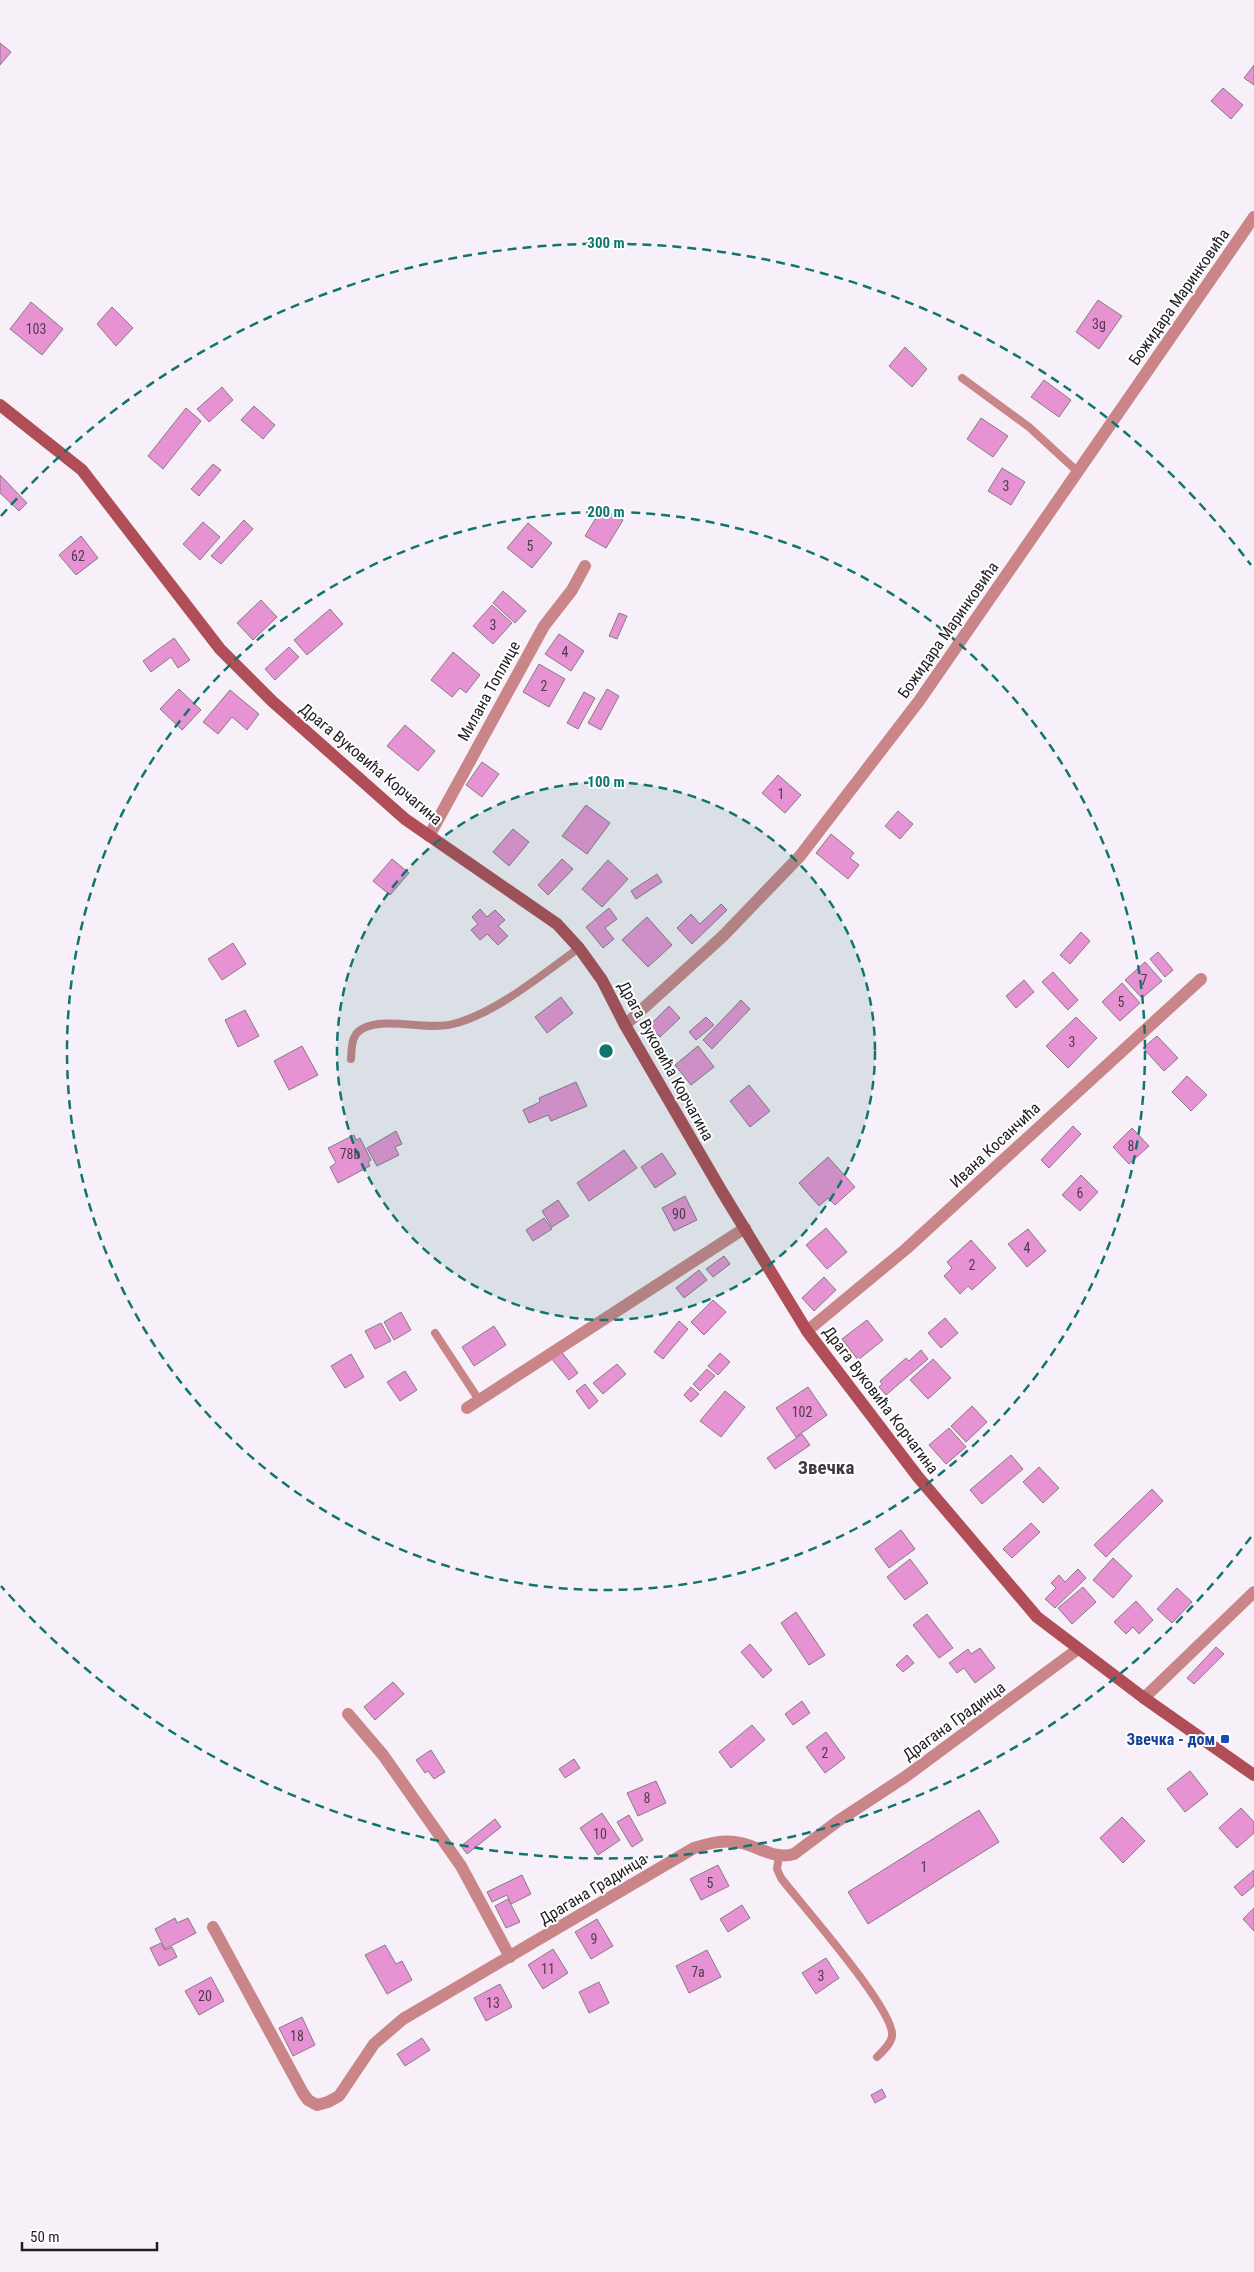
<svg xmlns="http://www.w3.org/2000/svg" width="1254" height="2272" font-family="'Roboto Condensed',sans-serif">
<rect width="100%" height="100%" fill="#f7f0f8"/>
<!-- building -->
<g fill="#e793d3" stroke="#857d83">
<path d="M0 43 11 52 0 65Z"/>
<path d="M1254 65V85L1244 78Z"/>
<path d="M1223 88 1243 105 1231 119 1211 101Z"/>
<path d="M1098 300 1122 316 1099 349 1076 332Z"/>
<path d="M31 302 63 329 42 355 10 329Z"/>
<path d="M112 307 133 328 116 346 97 324Z"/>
<path d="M905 347 927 369 912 387 889 366Z"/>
<path d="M1044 380 1071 400 1059 417 1031 397Z"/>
<path d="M222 387 233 400 209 422 197 409Z"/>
<path d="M254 406 275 425 263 439 241 420Z"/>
<path d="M186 408 201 421 163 469 148 456Z"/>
<path d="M981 418 1008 436 993 457 967 439Z"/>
<path d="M213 464 221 470 199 496 191 489Z"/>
<path d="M1002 468 1025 482 1011 505 988 491Z"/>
<path d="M0 475 27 503 19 511 0 493Z"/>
<path d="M602 508 623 520 606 548 585 536Z"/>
<path d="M244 520 253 529 221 564 211 556Z"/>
<path d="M203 522 220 537 200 560 183 544Z"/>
<path d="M528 523 552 543 532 568 507 548Z"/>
<path d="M81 536 98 558 76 575 59 555Z"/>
<path d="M503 591 526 611 515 623 493 603Z"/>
<path d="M261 600 277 617 253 640 237 623Z"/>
<path d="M492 605 512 623 493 644 473 626Z"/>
<path d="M330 609 343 624 307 655 294 640Z"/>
<path d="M619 613 627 616 617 639 609 636Z"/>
<path d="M559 634 584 651 571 671 545 654Z"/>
<path d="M174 638 190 660 178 668 171 657 151 672 143 661Z"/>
<path d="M289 647 299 657 275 680 265 669Z"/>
<path d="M453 652 480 675 466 693 460 688 452 697 431 680Z"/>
<path d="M539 664 565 679 549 707 523 692Z"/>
<path d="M179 689 201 710 182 730 160 709Z"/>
<path d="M607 689 619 696 601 730 588 723Z"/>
<path d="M230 690 259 714 247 730 232 717 218 734 203 722Z"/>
<path d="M584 692 595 698 578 729 567 723Z"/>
<path d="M405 725 435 751 418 771 387 746Z"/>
<path d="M482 762 499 774 482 797 466 785Z"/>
<path d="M778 775 801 795 785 813 762 793Z"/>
<path d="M586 805 610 823 587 854 562 836Z"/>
<path d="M898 811 913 824 900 839 885 826Z"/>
<path d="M513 829 529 842 509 866 493 852Z"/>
<path d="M831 834 854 853 850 858 859 865 848 879 816 853Z"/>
<path d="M392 859 409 873 390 895 373 881Z"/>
<path d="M562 859 573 869 548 895 538 885Z"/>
<path d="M608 860 628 879 602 907 582 889Z"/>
<path d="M657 874 662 882 636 899 631 891Z"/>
<path d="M721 904 727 910 692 944 677 928 691 914 700 924Z"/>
<path d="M609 908 617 919 605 928 614 939 603 948 586 927Z"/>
<path d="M480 909 487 917 495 910 505 920 498 926 508 936 498 945 487 934 480 940 471 930 478 924 472 917Z"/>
<path d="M647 917 672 945 648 967 622 940Z"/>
<path d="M1081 932 1090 941 1070 964 1060 955Z"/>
<path d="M233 943 246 964 222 980 208 959Z"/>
<path d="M1158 952 1173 970 1165 977 1150 959Z"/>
<path d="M1145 962 1162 981 1142 998 1125 980Z"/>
<path d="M1053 972 1078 1000 1068 1010 1042 982Z"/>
<path d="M1024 980 1034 992 1016 1008 1006 996Z"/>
<path d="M1122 983 1140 1003 1120 1021 1102 1002Z"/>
<path d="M561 997 573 1013 547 1033 535 1017Z"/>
<path d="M741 1000 750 1009 712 1049 703 1040Z"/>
<path d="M669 1006 680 1018 660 1037 649 1026Z"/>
<path d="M245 1010 259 1036 238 1047 225 1020Z"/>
<path d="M706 1017 714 1025 696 1040 689 1032Z"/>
<path d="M1076 1017 1097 1038 1068 1068 1046 1046Z"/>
<path d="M1157 1036 1178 1058 1164 1071 1143 1048Z"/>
<path d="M302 1046 318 1075 289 1090 274 1061Z"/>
<path d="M698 1046 714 1067 691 1085 675 1065Z"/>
<path d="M1187 1076 1207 1095 1191 1111 1172 1092Z"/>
<path d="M576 1082 587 1106 551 1121 548 1115 529 1123 523 1110 540 1102 539 1098Z"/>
<path d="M749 1085 770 1111 750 1127 730 1101Z"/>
<path d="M1073 1126 1081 1134 1049 1168 1041 1160Z"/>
<path d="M1132 1128 1149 1146 1129 1164 1113 1147Z"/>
<path d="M396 1131 402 1144 395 1147 399 1155 377 1166 367 1148Z"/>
<path d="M354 1135 356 1140 360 1138 371 1160 368 1162 370 1166 338 1183 330 1167 336 1163 328 1148Z"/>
<path d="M624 1150 637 1168 589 1201 577 1183Z"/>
<path d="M662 1153 676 1174 655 1188 641 1167Z"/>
<path d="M828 1157 855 1187 835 1205 828 1198 819 1206 799 1183Z"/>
<path d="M1081 1175 1098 1192 1080 1211 1062 1195Z"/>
<path d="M685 1196 697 1220 674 1231 662 1208Z"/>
<path d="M558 1200 569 1216 552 1227 542 1211Z"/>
<path d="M544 1218 552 1229 533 1241 526 1230Z"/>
<path d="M826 1228 847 1252 827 1269 806 1245Z"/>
<path d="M1028 1229 1046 1251 1027 1267 1008 1244Z"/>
<path d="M971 1240 996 1268 972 1290 968 1286 960 1294 944 1276 952 1268 947 1262Z"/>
<path d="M724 1256 730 1264 713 1277 706 1269Z"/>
<path d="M699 1270 707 1280 684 1298 676 1288Z"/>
<path d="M824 1277 836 1290 814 1311 802 1298Z"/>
<path d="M713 1300 726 1312 704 1335 691 1322Z"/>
<path d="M401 1312 411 1330 394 1340 384 1322Z"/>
<path d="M945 1318 958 1333 941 1348 928 1333Z"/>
<path d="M867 1320 883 1340 858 1360 842 1339Z"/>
<path d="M679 1321 688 1329 663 1359 654 1352Z"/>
<path d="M381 1323 391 1341 375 1349 365 1331Z"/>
<path d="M494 1326 506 1345 474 1366 462 1347Z"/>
<path d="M560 1350 578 1373 569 1380 551 1358Z"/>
<path d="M921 1350 928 1359 886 1395 879 1387 882 1384 880 1381 906 1358 909 1361Z"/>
<path d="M720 1353 730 1362 718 1375 708 1366Z"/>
<path d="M351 1354 364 1377 345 1388 331 1366Z"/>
<path d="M933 1359 951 1378 928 1399 910 1380Z"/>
<path d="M617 1364 626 1374 603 1394 593 1383Z"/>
<path d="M707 1369 715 1376 700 1391 693 1384Z"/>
<path d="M405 1371 417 1390 400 1401 387 1382Z"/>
<path d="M585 1384 598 1401 589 1409 576 1391Z"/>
<path d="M691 1387 699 1394 691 1402 684 1395Z"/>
<path d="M808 1387 827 1415 796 1437 776 1408Z"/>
<path d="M725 1391 745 1407 721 1437 700 1421Z"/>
<path d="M972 1406 987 1422 966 1442 951 1426Z"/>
<path d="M949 1428 966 1447 946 1464 929 1445Z"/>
<path d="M802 1434 810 1445 775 1469 767 1458Z"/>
<path d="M1011 1455 1023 1469 982 1504 970 1490Z"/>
<path d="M1039 1467 1059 1488 1043 1503 1023 1482Z"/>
<path d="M1152 1489 1163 1501 1106 1557 1094 1545Z"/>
<path d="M1031 1523 1040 1532 1012 1558 1003 1549Z"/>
<path d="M901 1530 915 1549 889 1568 875 1549Z"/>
<path d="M1113 1558 1132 1576 1113 1598 1093 1580Z"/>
<path d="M910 1559 928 1583 905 1600 887 1577Z"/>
<path d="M1078 1569 1086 1578 1055 1608 1045 1599 1056 1588 1051 1583 1059 1575 1065 1582Z"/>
<path d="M1083 1587 1096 1602 1072 1624 1058 1608Z"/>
<path d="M1177 1588 1192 1602 1172 1623 1157 1609Z"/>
<path d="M1136 1601 1153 1620 1139 1634 1133 1627 1126 1634 1114 1622Z"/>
<path d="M796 1612 825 1655 809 1665 781 1623Z"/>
<path d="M927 1614 953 1648 939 1658 913 1625Z"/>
<path d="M750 1644 772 1670 763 1678 741 1652Z"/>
<path d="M1216 1647 1224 1654 1194 1684 1187 1678Z"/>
<path d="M980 1648 995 1668 975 1683 964 1668 957 1673 949 1663 968 1649 971 1654Z"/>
<path d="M907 1655 914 1663 903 1672 896 1665Z"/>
<path d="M393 1682 404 1694 375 1720 364 1707Z"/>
<path d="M802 1701 810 1713 793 1725 785 1714Z"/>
<path d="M752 1725 765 1740 731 1768 719 1752Z"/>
<path d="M826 1732 845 1758 825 1773 806 1747Z"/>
<path d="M431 1750 445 1772 434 1779 428 1771 425 1773 416 1760Z"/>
<path d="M574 1759 580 1768 565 1778 559 1769Z"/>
<path d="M1190 1771 1208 1794 1185 1812 1167 1789Z"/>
<path d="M656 1781 666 1803 638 1816 627 1793Z"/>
<path d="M1241 1808 1254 1822V1833L1237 1848 1219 1828Z"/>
<path d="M979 1810 999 1842 868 1924 848 1892Z"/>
<path d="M602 1813 620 1840 598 1855 580 1828Z"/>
<path d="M629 1815 643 1840 632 1847 617 1822Z"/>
<path d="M1122 1817 1145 1841 1123 1863 1100 1838Z"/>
<path d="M495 1819 501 1827 467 1854 461 1846Z"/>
<path d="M718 1865 729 1886 701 1900 690 1879Z"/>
<path d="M1254 1870V1886L1242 1896 1234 1887Z"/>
<path d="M522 1875 531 1894 511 1904 507 1895 492 1902 487 1892Z"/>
<path d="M508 1899 520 1922 506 1928 495 1906Z"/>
<path d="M742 1905 750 1918 728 1932 720 1919Z"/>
<path d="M1254 1908V1931L1243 1919Z"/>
<path d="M175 1918 177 1923 188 1918 196 1933 165 1949 155 1929Z"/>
<path d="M597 1919 613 1946 591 1959 575 1932Z"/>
<path d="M161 1943 165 1950 172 1947 177 1957 159 1966 150 1948Z"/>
<path d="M385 1945 396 1964 402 1961 412 1980 387 1994 365 1955Z"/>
<path d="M553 1949 568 1973 543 1989 528 1965Z"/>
<path d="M707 1950 721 1977 689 1993 676 1966Z"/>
<path d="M826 1958 839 1978 816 1994 802 1973Z"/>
<path d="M211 1977 224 2001 199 2015 185 1991Z"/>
<path d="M599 1982 609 2003 589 2013 579 1992Z"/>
<path d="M500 1984 512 2007 486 2021 474 1998Z"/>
<path d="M302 2017 315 2045 293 2056 279 2028Z"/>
<path d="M422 2038 430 2050 405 2066 397 2054Z"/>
<path d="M882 2089 886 2097 875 2103 871 2095Z"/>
</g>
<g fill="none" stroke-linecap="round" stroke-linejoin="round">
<!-- lane -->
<g stroke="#ca8589" stroke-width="8">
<path d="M962 378 1029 427 1078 472"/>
<path d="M351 1059C352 1047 351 1035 362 1029 386 1016 426 1031 453 1024 495 1014 544 973 579 948"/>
<path d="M435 1333 479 1400"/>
<path d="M779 1856 777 1869 781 1878C800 1903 896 2011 892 2036 891 2044 883 2051 877 2057"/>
</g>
<!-- street -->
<g stroke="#ca8589" stroke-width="12">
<path d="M429 836 544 626 572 590 585 566"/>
<path d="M625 1025 723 936 800 856 919 701 1254 217"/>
<path d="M807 1331 906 1249 1201 979"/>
<path d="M467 1408 745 1228"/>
<path d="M1144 1698 1254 1592"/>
<path d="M348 1714 383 1755 461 1866 510 1957"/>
<path d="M213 1927 303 2093 308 2100 317 2105 328 2102 339 2096 374 2044 403 2019 694 1848C710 1843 725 1839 741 1843 760 1847 775 1860 794 1854L838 1821 905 1777 1078 1649"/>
</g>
<!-- secondary -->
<path stroke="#b04d57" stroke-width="12" d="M0 405 82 470 220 649 272 701 405 819 557 924 579 948 602 980 625 1025 721 1190 807 1331 918 1477 1037 1617 1144 1698 1254 1775"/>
</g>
<!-- distance rings -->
<circle cx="606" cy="1051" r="269" fill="#0f766e" fill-opacity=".12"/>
<g fill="none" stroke="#0f766e" stroke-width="2.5" stroke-dasharray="9 6">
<circle cx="606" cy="1051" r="269"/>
<circle cx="606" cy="1051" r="539"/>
<path d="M1251 1537A808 808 0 0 1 1 1586M1 516A808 808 0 0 1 1251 565"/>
</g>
<!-- markers -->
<rect fill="#1a4fb4" stroke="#fff" stroke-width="2" x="1220" y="1734" width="10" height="10" rx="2.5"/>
<g text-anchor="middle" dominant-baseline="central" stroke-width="4" stroke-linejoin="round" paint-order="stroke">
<!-- number labels -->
<g font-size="14" fill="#513a4d">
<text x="1099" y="324">3g</text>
<text x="36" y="329">103</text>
<text x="1006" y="486">3</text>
<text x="530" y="546">5</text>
<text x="78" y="556">62</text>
<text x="493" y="625">3</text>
<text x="565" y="652">4</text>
<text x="544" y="686">2</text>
<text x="781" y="794">1</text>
<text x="1144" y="980">7</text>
<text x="1121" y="1002">5</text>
<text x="1072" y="1042">3</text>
<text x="1131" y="1146">8</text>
<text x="350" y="1154">78b</text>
<text x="1080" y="1193">6</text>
<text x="679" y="1214">90</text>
<text x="1027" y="1248">4</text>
<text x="972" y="1265">2</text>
<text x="802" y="1412">102</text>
<text x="825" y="1753">2</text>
<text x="647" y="1798">8</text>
<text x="600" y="1834">10</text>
<text x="924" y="1867">1</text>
<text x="710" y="1883">5</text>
<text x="594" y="1939">9</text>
<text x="548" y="1969">11</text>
<text x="698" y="1972">7a</text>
<text x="821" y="1976">3</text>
<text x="205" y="1996">20</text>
<text x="493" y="2003">13</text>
<text x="297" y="2036">18</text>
</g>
<!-- street labels -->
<g font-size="16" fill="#1f1d20" stroke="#fff">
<text transform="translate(1179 297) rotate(-55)">Божидара Маринковића</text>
<text transform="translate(948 630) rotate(-55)">Божидара Маринковића</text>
<text transform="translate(489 691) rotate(-61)">Милана Топлице</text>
<text transform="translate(371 764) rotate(40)">Драга Вуковића Корчагина</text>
<text transform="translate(666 1061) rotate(61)">Драга Вуковића Корчагина</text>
<text transform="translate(995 1145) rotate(-43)">Ивана Косанчића</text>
<text transform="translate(881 1400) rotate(53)">Драга Вуковића Корчагина</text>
<text transform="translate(954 1721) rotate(-36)">Драгана Градинца</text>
<text transform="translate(593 1889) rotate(-31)">Драгана Градинца</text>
</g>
<!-- transit labels -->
<g font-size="16" font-weight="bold" fill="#164399" stroke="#fff" text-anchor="end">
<text x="1215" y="1739">Звечка - дом</text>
</g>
<!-- quarter labels -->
<g font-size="19" font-weight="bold" fill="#3f3a40" stroke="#fff">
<text x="826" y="1467">Звечка</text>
</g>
</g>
<circle cx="606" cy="1051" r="8" fill="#0f766e" stroke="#fff" stroke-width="2.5"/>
<g font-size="15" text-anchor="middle" font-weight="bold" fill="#0f766e" stroke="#fff" stroke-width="4" stroke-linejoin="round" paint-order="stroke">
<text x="606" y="248">300 m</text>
<text x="606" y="517">200 m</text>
<text x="606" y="787">100 m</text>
</g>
<!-- scale -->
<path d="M22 2242v8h135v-8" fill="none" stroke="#1f1d20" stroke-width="2.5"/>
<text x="30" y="2242" font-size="15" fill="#1f1d20" stroke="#ffffff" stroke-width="4" paint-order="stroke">50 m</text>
</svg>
